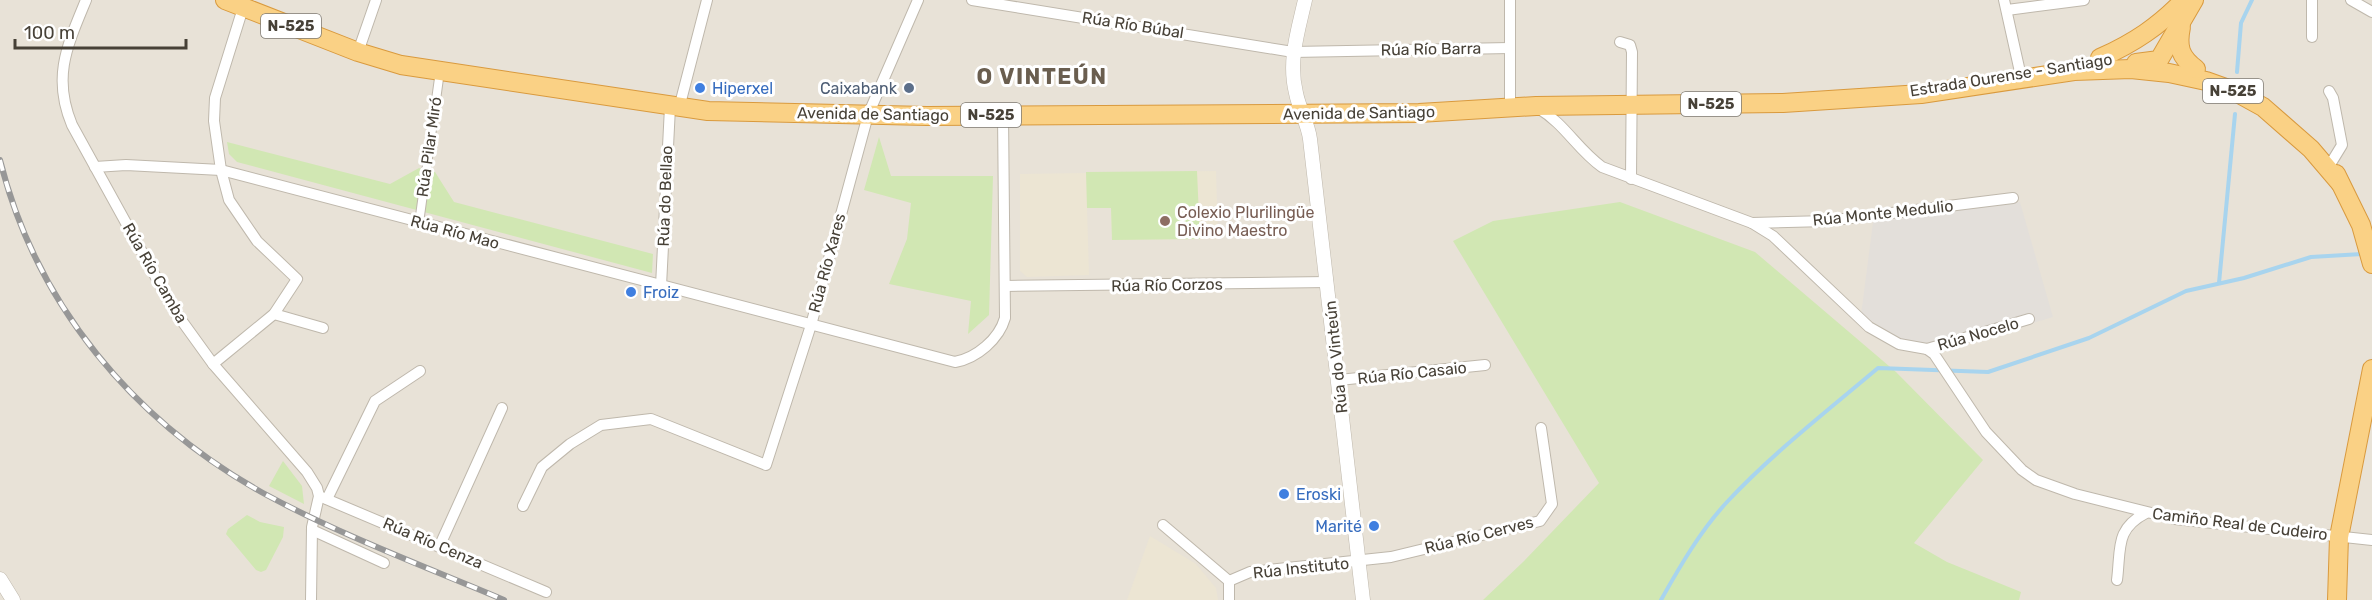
<svg xmlns="http://www.w3.org/2000/svg" width="2372" height="600" font-family="Rubik,sans-serif">
<rect width="100%" height="100%" fill="#f4f0e9"/>
<!-- residential -->
<rect fill="#e8e2d7" x="0" y="0" width="2372" height="600"/>
<!-- industrial -->
<path fill="#e3dfda" d="M2020 202 2053 317 1946 349 1907 343 1861 315 1873 222Z"/>
<!-- education -->
<g fill="#ece5d3">
<path d="M1216 171 1218 239 1112 240 1111 208H1087L1089 275 1027 277 1020 271V174Z"/>
<path d="M1150 536 1196 564 1216 588 1218 600H1127Z"/>
</g>
<!-- green -->
<g fill="#d1e7b3">
<path d="M879 137 891 176H993L989 315 968 334 971 301 889 284 907 239 911 203 864 190Z"/>
<path d="M227 142 390 184 419 168 435 172 454 202 653 254 652 273 237 162 229 154Z"/>
<path d="M1197 171 1200 239 1112 240 1111 208H1087L1086 172Z"/>
<path d="M1620 202 1755 252 1896 372 1983 460 1914 543 1947 562 2021 592 2019 600H1483L1523 562 1599 483 1453 241 1493 221Z"/>
<path d="M283 461 302 486 304 504 269 486Z"/>
<path d="M247 515 260 522 284 527 283 537 266 570 261 572 256 570 226 534 228 529Z"/>
</g>
<g fill="none" stroke-linecap="round" stroke-linejoin="round">
<!-- stream -->
<g stroke="#a8d4ee" stroke-width="4">
<path d="M2237 72 2241 23 2252 0"/>
<path d="M2219 283 2235 114"/>
<path d="M1661 600C1680 566 1701 530 1727 502 1773 453 1827 411 1878 368L1988 372 2089 338 2186 291 2244 278 2311 257 2362 254"/>
</g>
<!-- pedestrian casing -->
<g stroke="#bfb8ac" stroke-width="10">
<path id="pedestrian" d="M419 223 440 71"/>
</g>
<!-- minor casing -->
<g stroke="#bfb8ac" stroke-width="12">
<g id="minor">
<path d="M86 0C67 46 52 77 72 125L174 310 213 364 307 472 317 488 319 496 312 527 311 600"/>
<path d="M972 0 1293 52 1510 48"/>
<path d="M1510 0V107"/>
<path d="M2004 0 2020 72"/>
<path d="M2312 0V37"/>
<path d="M2351 0 2372 12"/>
<path d="M2007 10 2084 0"/>
<path d="M1620 42 1630 45 1632 52 1631 179"/>
<path d="M358 52 376 0"/>
<path d="M2329 91 2333 98 2342 145 2331 163"/>
<path d="M679 108 707 0"/>
<path d="M1538 108C1565 124 1577 149 1602 167L1752 223 1773 236 1869 327 1899 344 1927 349 1934 354 1986 432 2022 470 2036 480 2075 494 2175 519 2372 540"/>
<path d="M95 167 126 165 221 170 955 362C977 358 999 339 1005 318L1003 115"/>
<path d="M1752 223 1827 221 2013 198"/>
<path d="M661 286 670 107"/>
<path d="M1005 286 1328 282"/>
<path d="M274 314 323 328"/>
<path d="M1927 349 2029 319"/>
<path d="M213 364 274 314 297 279 257 241 229 200 221 170 214 121 215 98 243 8"/>
<path d="M1339 380 1485 365"/>
<path d="M319 496 546 592"/>
<path d="M327 499 375 401 420 371"/>
<path d="M523 506 542 467 570 444 601 425 651 419 766 465 811 325 868 115 918 0"/>
<path d="M1163 525 1229 581"/>
<path d="M312 530 384 563"/>
<path d="M440 545 502 408"/>
<path d="M2117 580C2121 548 2115 529 2146 513"/>
<path d="M1229 600V581L1250 572 1391 557 1540 521 1552 504 1541 428"/>
</g>
</g>
<!-- tertiary casing -->
<g stroke="#bfb8ac" stroke-width="15">
<g id="tertiary">
<path d="M1305 0C1298 31 1288 61 1296 93 1299 109 1308 123 1310 139L1363 600"/>
<path d="M0 579 13 600"/>
</g>
</g>
<!-- trunk casing -->
<g stroke="#d99a3e" stroke-width="20">
<g id="trunk">
<path d="M225 0 358 52 401 65 708 111 927 116 1419 113 1536 106 1783 103 1921 94 2074 71 2131 69 2169 73 2206 81 2234 91 2263 107 2311 149 2340 183"/>
<path d="M2181 27C2177 47 2180 57 2196 69"/>
<path d="M2100 58C2134 43 2159 26 2184 0"/>
<path d="M2136 63 2159 60 2194 0"/>
<path d="M2336 174 2361 225 2372 264"/>
<path d="M2337 600 2339 537 2372 369"/>
</g>
</g>
<!-- pedestrian -->
<use href="#pedestrian" stroke="#fff" stroke-width="8"/>
<!-- minor -->
<use href="#minor" stroke="#fff" stroke-width="10"/>
<!-- tertiary -->
<use href="#tertiary" stroke="#fff" stroke-width="14"/>
<!-- trunk -->
<use href="#trunk" stroke="#fad185" stroke-width="18"/>
<!-- rail casing -->
<g stroke="#979797" stroke-width="6">
<path id="rail" d="M0 160C36 305 134 421 263 493 340 535 424 566 504 600"/>
</g>
<!-- rail -->
<use href="#rail" stroke="#fff" stroke-width="4" stroke-dasharray="11" stroke-linecap="butt"/>
</g>
<!-- markers -->
<g fill="#3f7fe0" stroke="#fff" stroke-width="2">
<circle cx="700" cy="88" r="6"/>
<circle cx="631" cy="292" r="6"/>
<circle cx="1284" cy="494" r="6"/>
<circle cx="1374" cy="526" r="6"/>
</g>
<circle fill="#5c6f8a" stroke="#fff" stroke-width="2" cx="909" cy="88" r="6"/>
<circle fill="#8d6e63" stroke="#fff" stroke-width="2" cx="1165" cy="221" r="6"/>
<g text-anchor="middle" dominant-baseline="central" stroke-width="6" stroke-linejoin="round" paint-order="stroke">
<!-- shield labels -->
<g fill="#fff" stroke="#7e7a73" stroke-width="1.5">
<rect x="261" y="14" width="60" height="24" rx="4.5"/>
<rect x="2203" y="79" width="60" height="24" rx="4.5"/>
<rect x="1681" y="92" width="60" height="24" rx="4.5"/>
<rect x="961" y="103" width="60" height="24" rx="4.5"/>
</g>
<g font-size="15" font-weight="bold" fill="#474137">
<text x="291" y="26">N-525</text>
<text x="2233" y="91">N-525</text>
<text x="1711" y="104">N-525</text>
<text x="991" y="115">N-525</text>
</g>
<!-- street labels -->
<g font-size="16" fill="#474137" stroke="#fff">
<text transform="translate(1133 25) rotate(9)">Rúa Río Búbal</text>
<text transform="translate(1431 49) rotate(-1)">Rúa Río Barra</text>
<text transform="translate(2011 75) rotate(-9)">Estrada Ourense - Santiago</text>
<text transform="translate(1359 113) rotate(-1)">Avenida de Santiago</text>
<text transform="translate(873 114) rotate(1)">Avenida de Santiago</text>
<text transform="translate(429 147) rotate(-82)">Rúa Pilar Miró</text>
<text transform="translate(665 196) rotate(-88)">Rúa do Bellao</text>
<text transform="translate(1883 213) rotate(-6)">Rúa Monte Medulio</text>
<text transform="translate(455 232) rotate(15)">Rúa Río Mao</text>
<text transform="translate(827 263) rotate(-75)">Rúa Río Xares</text>
<text transform="translate(155 273) rotate(60)">Rúa Río Camba</text>
<text transform="translate(1167 285) rotate(-1)">Rúa Río Corzos</text>
<text transform="translate(1978 334) rotate(-16)">Rúa Nocelo</text>
<text transform="translate(1336 357) rotate(-96)">Rúa do Vinteún</text>
<text transform="translate(1412 373) rotate(-6)">Rúa Río Casaio</text>
<text transform="translate(2240 524) rotate(7)">Camiño Real de Cudeiro</text>
<text transform="translate(1479 535) rotate(-14)">Rúa Río Cerves</text>
<text transform="translate(433 543) rotate(23)">Rúa Río Cenza</text>
<text transform="translate(1301 568) rotate(-6)">Rúa Instituto</text>
</g>
<!-- shop labels -->
<g font-size="16" fill="#366cbe" stroke="#fff" text-anchor="start">
<text x="712" y="88">Hiperxel</text>
<text x="643" y="292">Froiz</text>
<text x="1296" y="494">Eroski</text>
<text x="1362" y="526" text-anchor="end">Marité</text>
</g>
<!-- service labels -->
<g font-size="16" fill="#4e5e75" stroke="#fff" text-anchor="end">
<text x="897" y="88">Caixabank</text>
</g>
<!-- education labels -->
<g font-size="16" fill="#785e54" stroke="#fff" text-anchor="start">
<text x="1177" y="212">Colexio Plurilingüe<tspan x="1177" dy="18">Divino Maestro</tspan></text>
</g>
<!-- district labels -->
<g font-size="22" font-weight="bold" letter-spacing="1.5" fill="#6a5e4f" stroke="#fff">
<text x="1042" y="76">O VINTEÚN</text>
</g>
</g>
<!-- scale -->
<path d="M15 39v9h171v-9" fill="none" stroke="#474137" stroke-width="3"/>
<text x="24" y="39" font-size="18" fill="#474137" stroke="#ffffff" stroke-width="4.5" paint-order="stroke">100 m</text>
</svg>
